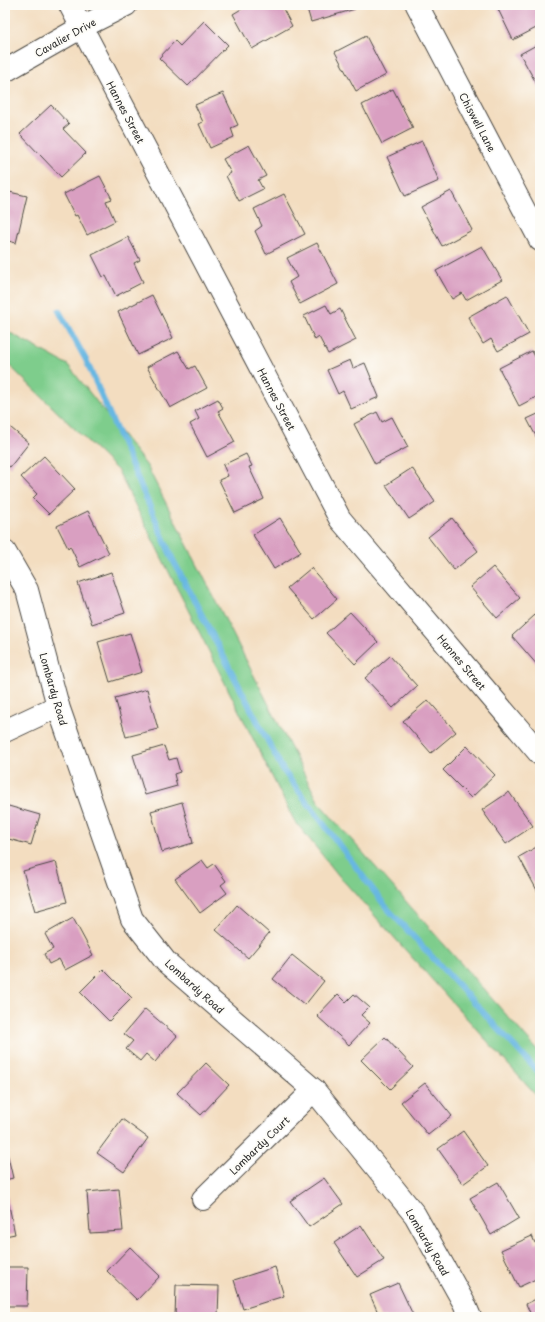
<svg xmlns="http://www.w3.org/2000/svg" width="545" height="1322" font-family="'Playpen Sans',sans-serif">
<rect width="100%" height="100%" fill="#fdfcf7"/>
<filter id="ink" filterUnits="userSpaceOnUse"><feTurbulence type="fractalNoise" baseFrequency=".025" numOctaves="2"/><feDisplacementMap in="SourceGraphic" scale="8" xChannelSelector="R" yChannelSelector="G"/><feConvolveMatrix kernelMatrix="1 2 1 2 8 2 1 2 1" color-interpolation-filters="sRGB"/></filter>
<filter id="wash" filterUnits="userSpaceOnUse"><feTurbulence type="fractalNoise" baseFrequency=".012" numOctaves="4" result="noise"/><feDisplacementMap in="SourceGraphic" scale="16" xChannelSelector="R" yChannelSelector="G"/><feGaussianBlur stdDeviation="0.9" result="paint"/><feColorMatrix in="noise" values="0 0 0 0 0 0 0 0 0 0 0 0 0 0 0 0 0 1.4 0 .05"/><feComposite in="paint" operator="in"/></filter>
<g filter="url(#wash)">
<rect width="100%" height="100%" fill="#f3ddc0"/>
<!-- green -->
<path fill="#7ecd8c" stroke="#547c5c" d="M5 330 68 365 147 466 319 803 540 1053V1100L339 876 294 820 118 471 10 366 5 363Z"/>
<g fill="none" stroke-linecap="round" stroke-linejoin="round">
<!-- stream -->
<path stroke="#68b7e2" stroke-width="6" d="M59 311 86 360 173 560 283 770 386 907 540 1074"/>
</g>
<g id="blocks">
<!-- building -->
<g fill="#d99fc1">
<path d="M248 5H257L259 8 263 5H281L292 26 252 49 233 14Z"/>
<path d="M306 5H354L355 9 311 22Z"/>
<path d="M496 5H537L535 6 540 17V26L513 40Z"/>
<path d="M204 21 228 45 188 86 159 58 175 41 180 46Z"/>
<path d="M366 36 386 75 356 91 335 52Z"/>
<path d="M540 43V90L520 54Z"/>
<path d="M393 89 413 128 382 144 362 105Z"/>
<path d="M223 93 238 125 231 128 234 137 210 148 199 124 203 122 195 105Z"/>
<path d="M51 105 69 124 63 129 86 153 61 177 20 134Z"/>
<path d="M422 141 439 181 405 196 387 157Z"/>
<path d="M249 145 266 176 258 180 263 189 239 201 226 176 231 173 223 159Z"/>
<path d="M100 176 112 199 106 201 115 221 87 235 77 215 75 216 64 194Z"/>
<path d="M5 191 27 196 16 243 5 240Z"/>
<path d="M451 191 472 230 442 246 421 207Z"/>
<path d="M284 194 305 234 266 254 255 231 262 226 254 209Z"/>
<path d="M128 237 140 260 134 263 143 282 116 296 106 276 103 277 92 255Z"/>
<path d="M317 243 338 284 300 304 289 282 297 277 287 258Z"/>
<path d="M482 246 502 280 466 300 462 293 452 299 436 271Z"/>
<path d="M152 295 173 338 138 355 118 312Z"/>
<path d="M507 295 529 334 498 351 491 339 483 344 468 317Z"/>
<path d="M326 305 331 314 340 309 356 340 328 354 319 337 315 340 304 316Z"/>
<path d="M178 351 189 369 195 366 207 388 170 408 147 367Z"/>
<path d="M532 351 540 366V395L519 406 499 368Z"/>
<path d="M350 360 353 368 365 363 379 397 351 409 343 391 338 394 327 370Z"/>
<path d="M218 399 223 408 218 411 235 442 207 457 190 424 199 419 195 411Z"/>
<path d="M377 412 382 422 392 417 408 447 375 464 354 424Z"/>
<path d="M540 413V444L527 419Z"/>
<path d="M5 423 29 443 10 467 5 464Z"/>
<path d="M246 454 252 466 249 467 264 499 235 513 219 480 228 476 223 465Z"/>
<path d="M44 456 75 489 49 514 33 498 37 494 21 477Z"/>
<path d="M412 468 435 502 409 519 386 485Z"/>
<path d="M88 511 109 553 80 567 70 546 68 548 57 526Z"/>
<path d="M280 518 301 552 274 569 253 535Z"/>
<path d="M452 518 478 551 454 570 428 537Z"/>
<path d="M493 567 520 598 497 618 470 587Z"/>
<path d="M311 568 337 599 314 619 287 588Z"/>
<path d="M111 572 125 613 92 624 78 583Z"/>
<path d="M350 612 378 642 355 664 326 633Z"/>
<path d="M535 615 540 621 539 667 512 636Z"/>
<path d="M130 633 142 672 110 682 98 642Z"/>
<path d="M390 656 417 686 393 708 365 678Z"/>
<path d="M147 689 158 729 126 737 115 698Z"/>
<path d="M428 700 456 732 431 753 403 721Z"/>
<path d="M164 746 169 760 176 758 180 772 174 774 177 786 145 795 133 755Z"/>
<path d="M467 746 495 775 471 798 443 770Z"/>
<path d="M509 792 533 826 506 844 482 810Z"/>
<path d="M182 802 193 843 162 852 151 811Z"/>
<path d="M5 805 40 815 31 845 5 838Z"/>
<path d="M540 845V893L539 894 519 857Z"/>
<path d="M202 860 208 868 214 864 226 881 221 885 227 893 200 913 175 879Z"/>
<path d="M56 862 67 902 35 911 23 871Z"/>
<path d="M237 905 269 933 248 958 216 930Z"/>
<path d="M73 918 93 955 65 970 59 959 49 964 44 954 53 949 45 934Z"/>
<path d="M292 955 324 981 305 1005 273 979Z"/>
<path d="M103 969 132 998 109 1021 80 992Z"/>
<path d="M338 994 346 1002 354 994 369 1007 361 1015 370 1023 349 1045 317 1016Z"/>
<path d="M145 1009 177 1036 155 1062 146 1054 140 1061 126 1049 133 1041 124 1034Z"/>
<path d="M385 1037 413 1067 390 1089 361 1060Z"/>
<path d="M206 1063 229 1085 201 1115 177 1093Z"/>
<path d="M425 1083 452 1116 428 1135 401 1102Z"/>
<path d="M122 1119 148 1138 124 1172 97 1153Z"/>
<path d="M463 1131 488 1166 463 1184 438 1149Z"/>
<path d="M5 1144 13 1178 5 1180Z"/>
<path d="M324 1178 343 1204 309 1227 290 1201Z"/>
<path d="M498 1182 519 1218 491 1235 470 1198Z"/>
<path d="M119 1189 123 1231 90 1233 87 1192Z"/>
<path d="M7 1196 15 1234 5 1236V1197Z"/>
<path d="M361 1225 384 1260 357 1277 334 1243Z"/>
<path d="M532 1236 535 1243 540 1241V1277L519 1287 501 1250Z"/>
<path d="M130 1247 160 1276 137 1300 107 1271Z"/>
<path d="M5 1267H28L27 1306H5Z"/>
<path d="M275 1267 284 1296 243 1309 234 1280Z"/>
<path d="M398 1283 414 1317H380L370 1295Z"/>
<path d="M176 1285 219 1286 218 1317H175Z"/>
<path d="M540 1297V1317H532L526 1304Z"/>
</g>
</g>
</g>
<g filter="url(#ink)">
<use href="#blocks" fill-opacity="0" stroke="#494641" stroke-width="1"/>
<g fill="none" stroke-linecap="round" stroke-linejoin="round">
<!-- minor casing -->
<g stroke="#494641" stroke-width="24">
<g id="minor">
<path d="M70 5 340 519 540 754"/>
<path d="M417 5 540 240"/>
<path d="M5 71 82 27 126 5"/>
<path d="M5 552 27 590 58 706 132 919 166 962 314 1090 415 1215 464 1303 470 1317"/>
<path d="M5 731 58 706"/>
<path d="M203 1199 314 1090"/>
</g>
</g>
<!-- minor -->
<use href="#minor" stroke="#fff" stroke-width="22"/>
</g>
</g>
<g text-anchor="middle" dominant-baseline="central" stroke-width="4" stroke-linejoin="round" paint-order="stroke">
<!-- street labels -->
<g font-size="10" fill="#2b2b2b" stroke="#fdfcf7">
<text transform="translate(65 37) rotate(-29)">Cavalier Drive</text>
<text transform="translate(126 112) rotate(62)">Hannes Street</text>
<text transform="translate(478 122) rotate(62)">Chiswell Lane</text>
<text transform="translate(277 399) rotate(62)">Hannes Street</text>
<text transform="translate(462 662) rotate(50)">Hannes Street</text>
<text transform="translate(54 689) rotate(74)">Lombardy Road</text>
<text transform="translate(195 986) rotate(42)">Lombardy Road</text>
<text transform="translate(259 1145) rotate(-44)">Lombardy Court</text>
<text transform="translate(428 1242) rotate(60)">Lombardy Road</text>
</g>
</g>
<!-- margin -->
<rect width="545" height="1322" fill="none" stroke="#fdfcf7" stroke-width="20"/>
</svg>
